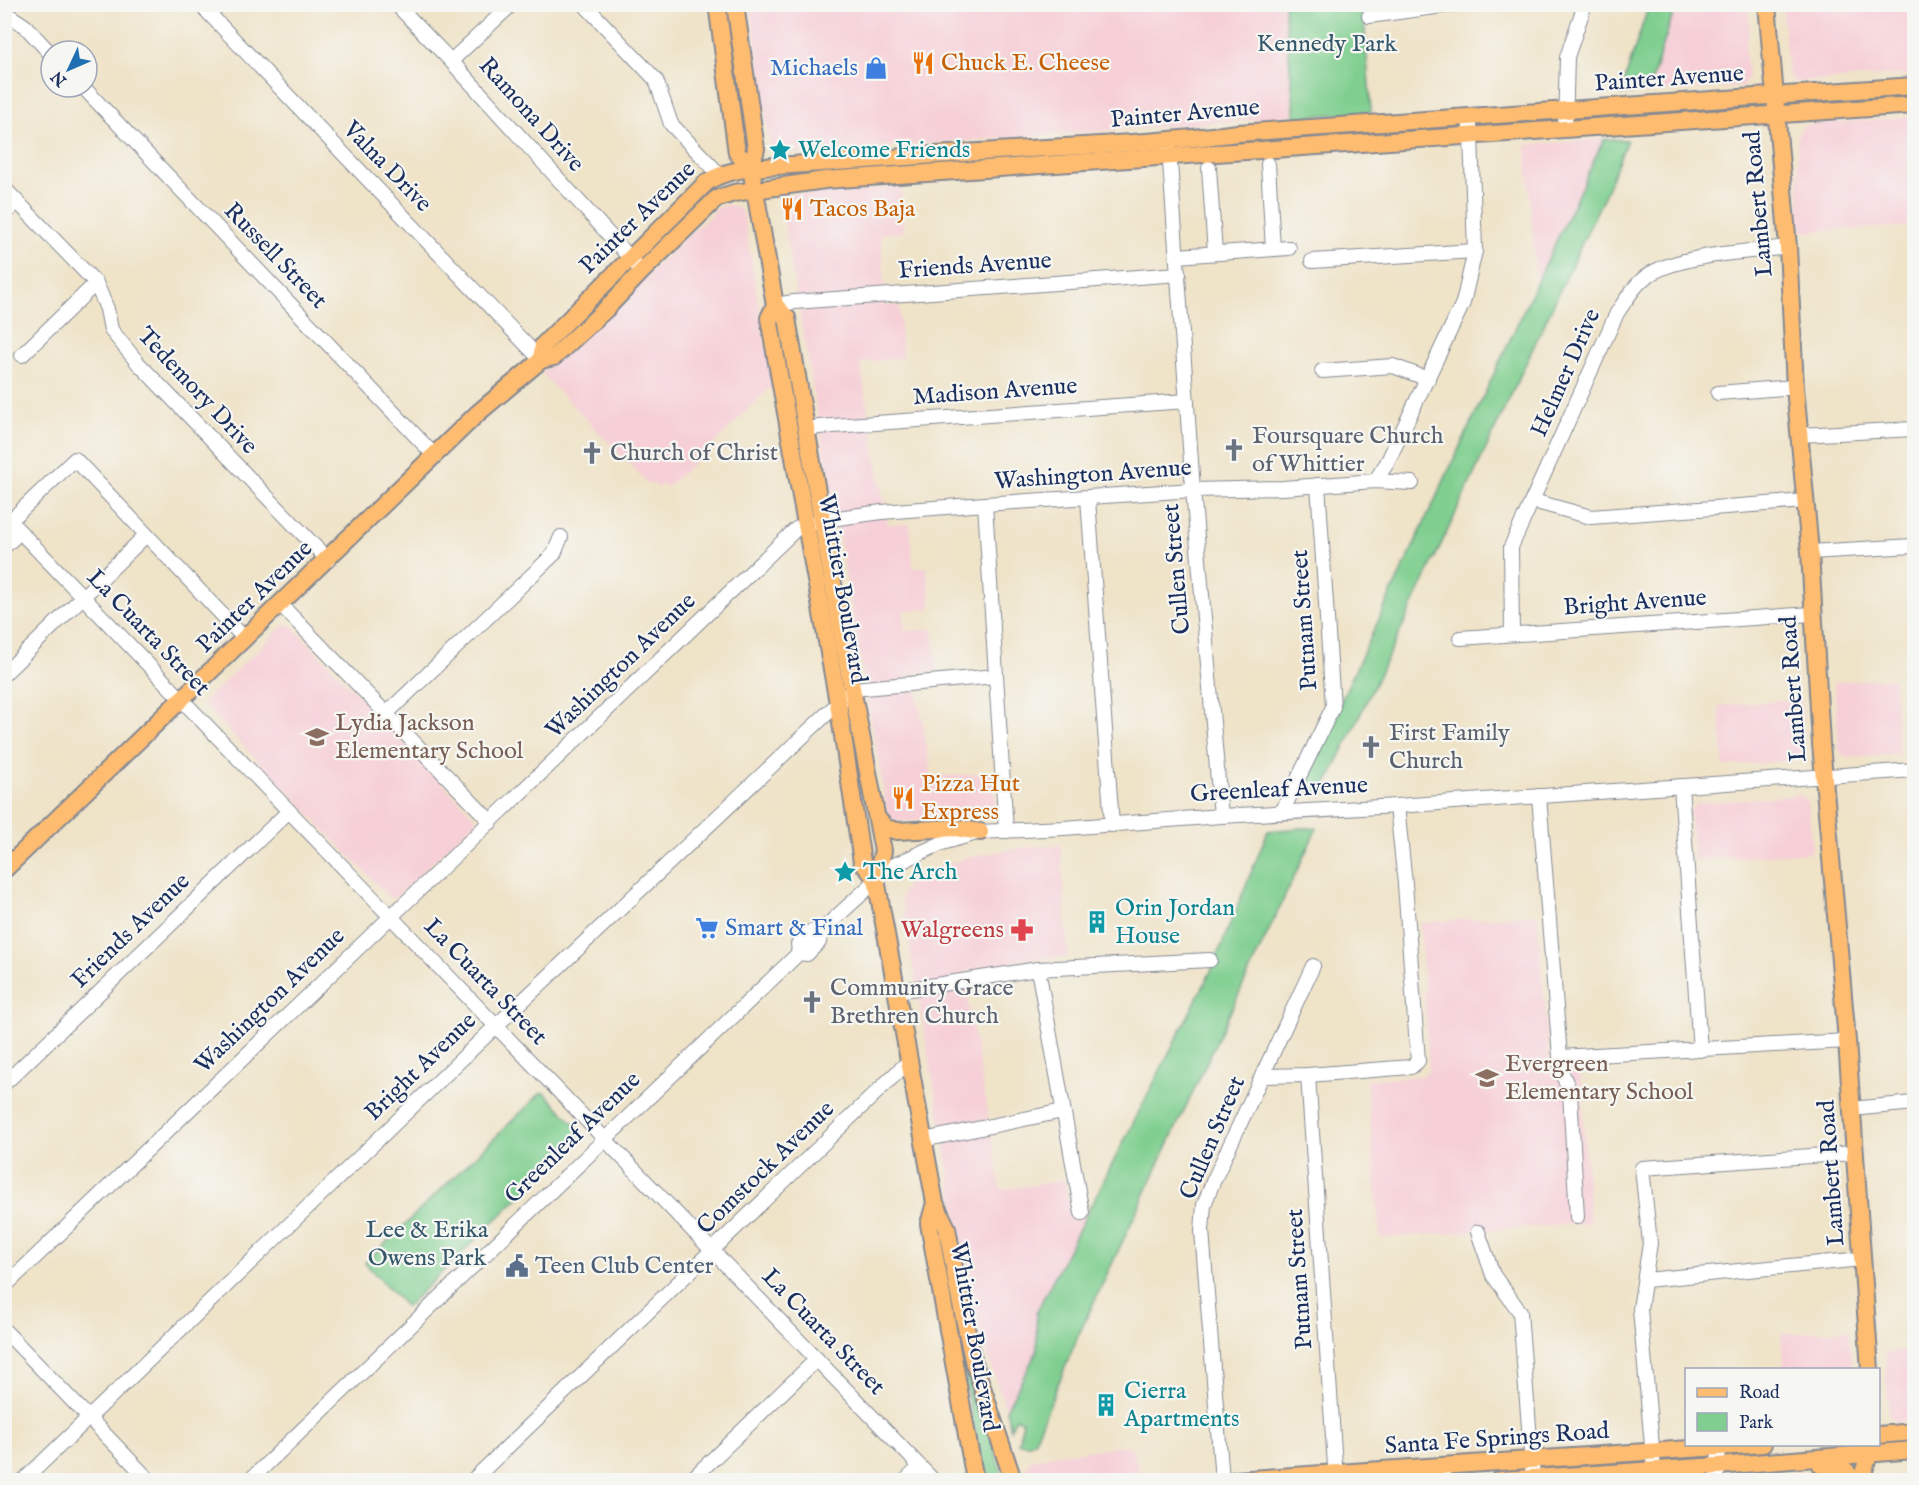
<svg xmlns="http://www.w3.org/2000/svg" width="1919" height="1485" font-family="'IM FELL English',serif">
<rect width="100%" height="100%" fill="#f6f6f2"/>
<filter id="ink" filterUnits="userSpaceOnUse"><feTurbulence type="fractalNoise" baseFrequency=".0167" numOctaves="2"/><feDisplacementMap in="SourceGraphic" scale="12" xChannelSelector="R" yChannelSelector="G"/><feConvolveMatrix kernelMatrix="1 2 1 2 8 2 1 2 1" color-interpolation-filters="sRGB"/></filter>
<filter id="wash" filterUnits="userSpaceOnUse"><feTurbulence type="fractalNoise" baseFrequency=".008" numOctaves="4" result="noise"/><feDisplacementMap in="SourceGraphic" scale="24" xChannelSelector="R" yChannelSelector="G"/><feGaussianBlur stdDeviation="1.35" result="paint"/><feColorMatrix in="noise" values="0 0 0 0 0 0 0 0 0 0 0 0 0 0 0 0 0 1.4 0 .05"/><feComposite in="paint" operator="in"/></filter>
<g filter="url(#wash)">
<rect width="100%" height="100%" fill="#efe3c8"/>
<!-- built -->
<g fill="#f6cfd7">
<path d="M750 5H1283L1293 117 800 153H779L770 146Z"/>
<path d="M1676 5H1748L1750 29 1745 47 1748 77 1742 86 1650 92Z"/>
<path d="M1782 5H1914V74L1795 82 1788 75Z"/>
<path d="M1914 117V226L1800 232 1797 136 1804 125Z"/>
<path d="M1603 139 1536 281 1526 145Z"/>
<path d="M901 187 904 232 881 234 886 306 899 305 902 358 860 363 888 524H910L913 568 926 567 932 609 903 611 905 631 933 629 938 671 914 673 932 777 993 773 996 809 990 816 911 821H893L888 817 780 202 785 195Z"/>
<path d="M726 205 735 206 743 213 773 387 766 391 712 446 667 487 663 483 658 488 653 482 650 485 541 373 719 207Z"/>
<path d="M284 625H291L475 817 476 821 396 897 390 898 206 707 204 701Z"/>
<path d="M1894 678 1899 754 1846 758 1839 750 1834 682Z"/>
<path d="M1801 699 1803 754 1797 760 1724 766 1719 706Z"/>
<path d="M1800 795 1808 801 1812 852 1694 860 1689 811 1698 803Z"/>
<path d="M1061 845 1068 956 1020 961 963 972 1001 1190 1065 1180 1071 1216 1086 1215 1036 1313 1037 1351 1006 1409 981 1335 959 1230 901 897 907 885 920 876 935 868 969 857 1025 847Z"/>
<path d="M1537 914 1550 1064 1557 1070H1580L1590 1223 1380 1238 1366 1080 1421 1076 1429 1071 1420 923Z"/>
<path d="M1849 1330 1852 1369H1784L1781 1334Z"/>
<path d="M1914 1351V1420L1897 1422 1889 1415 1885 1353Z"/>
<path d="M1116 1446H1131L1143 1480H1028L1025 1469 1031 1460 1068 1452H1082L1102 1448 1104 1450Z"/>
</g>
<!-- green -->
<g fill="#80cf90" stroke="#4e7f77" stroke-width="1.5">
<path d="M1284 5H1363L1371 112 1295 117Z"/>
<path d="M1649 5H1676L1648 92 1636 87 1632 94H1620Z"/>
<path d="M1604 139 1627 140 1606 192 1409 613 1322 794H1312L1300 788Z"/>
<path d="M1301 828H1317L1078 1336 1035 1440 1030 1444 1018 1443 1023 1422 1015 1418 1011 1429 1006 1410 1037 1351 1036 1313 1211 971 1268 831Z"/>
<path d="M541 1093H545L579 1129V1139L406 1307 365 1263Z"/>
<path d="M958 1340H960L1004 1480H989C973 1435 966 1388 958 1340Z"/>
</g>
</g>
<g filter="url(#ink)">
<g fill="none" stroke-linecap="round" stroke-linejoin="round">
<!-- minor casing -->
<g stroke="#858993" stroke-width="16">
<g id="minor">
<path d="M200 4 541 360"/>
<path d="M396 4 451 61 642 271"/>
<path d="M584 4 656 80 671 124 719 174"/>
<path d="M4 12 25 26 51 54"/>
<path d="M1369 16 1457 4"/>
<path d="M451 61 512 4"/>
<path d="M83 87 435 456"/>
<path d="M1565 128 1567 57 1585 4"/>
<path d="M1169 148 1193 490 1221 816"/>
<path d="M1268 164 1273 249"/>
<path d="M1209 168 1215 253"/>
<path d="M4 188 96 283 107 309 111 330 138 363 328 560"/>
<path d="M4 214 17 202"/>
<path d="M1177 256 1289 248"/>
<path d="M1312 261 1475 251"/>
<path d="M775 305 794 302 1179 274"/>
<path d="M22 355 96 283"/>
<path d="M1322 371 1393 366 1428 379"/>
<path d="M1718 393 1795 387"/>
<path d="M806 430 819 427 1187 401"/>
<path d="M1800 435 1914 429"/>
<path d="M1375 481 1387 463 1463 303 1475 251 1471 135 1469 118"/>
<path d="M1088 499 1112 825"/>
<path d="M1533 501 1591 517 1806 501"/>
<path d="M985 504 1006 831"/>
<path d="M4 515 933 1480"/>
<path d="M10 521 75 459 245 639"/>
<path d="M4 547 20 532"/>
<path d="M1810 552 1914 546"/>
<path d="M281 605 491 822"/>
<path d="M1512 634 1511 547 1617 313C1626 300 1636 282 1650 274 1682 254 1750 252 1788 247"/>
<path d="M1460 638 1812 614"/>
<path d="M4 674 146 535"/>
<path d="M387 713 554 554 561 537"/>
<path d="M1681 786 1700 1050"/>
<path d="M1539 796 1560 1057 1562 1073 1570 1092 1577 1217"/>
<path d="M1282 812 1333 707 1318 485"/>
<path d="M799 953 798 944 810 932 821 931 892 866 942 843 980 832 1064 828 1221 816 1397 806 1914 770"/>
<path d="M1038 969 1082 1213"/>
<path d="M897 991 1038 969 1210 960"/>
<path d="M1560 1057 1847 1041"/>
<path d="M1308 1075 1336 1480"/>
<path d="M1264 1076 1308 1075 1411 1067 1418 1061 1405 884 1397 806"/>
<path d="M4 1084 289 811"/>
<path d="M1851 1109 1914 1103"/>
<path d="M923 1140 1063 1111"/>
<path d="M1478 1232 1493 1275 1520 1312 1533 1478"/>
<path d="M1646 1280 1862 1259"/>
<path d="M4 1287 796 529 823 520 882 512 985 504 1193 490 1283 488 1375 481 1412 483"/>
<path d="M4 1330 149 1480"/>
<path d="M1443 1467V1480"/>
<path d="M1654 1469 1640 1309 1650 1243 1642 1168 1853 1153"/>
<path d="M24 1480 496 1026 853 689 996 676"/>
<path d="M250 1480 799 953 807 954 819 942 821 931"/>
<path d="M473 1480 908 1062"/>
<path d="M691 1480 817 1359"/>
<path d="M906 1480 920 1467"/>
<path d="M1222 1480 1202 1231 1204 1205 1212 1184 1313 966"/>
<path d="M1717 1480 1719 1448"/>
</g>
</g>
<!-- major casing -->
<g stroke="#858993" stroke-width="20">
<g id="major">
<path d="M717 4 737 153 751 168"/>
<path d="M735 4 756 149 751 168 775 305 787 318 841 630 883 851 876 879 935 1203 947 1228 958 1290 973 1360 1013 1480"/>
<path d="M1767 4 1788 247 1795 387 1810 552 1821 744 1847 1041 1870 1370"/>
<path d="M775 305 769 318 838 703 862 862 876 879"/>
<path d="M541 360 543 345 707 182C727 169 753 168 776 166 844 162 912 156 980 152 1066 146 1153 144 1238 133L1914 86"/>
<path d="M877 818 886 828 897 831 956 828 980 832"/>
<path d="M4 870 478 413 541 360 554 357 605 310 642 271 716 199 734 193 825 180 1914 105"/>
<path d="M935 1203 929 1224 975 1480"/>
<path d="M1878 1435 1914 1432"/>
<path d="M1821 1465C1835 1464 1847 1465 1851 1480"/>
<path d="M1235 1480 1763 1444"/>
<path d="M1500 1480 1718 1466 1914 1450"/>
<path d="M1861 1480 1872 1445"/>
</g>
</g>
<!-- minor -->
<use href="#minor" stroke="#fff" stroke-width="14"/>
<!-- major -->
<use href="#major" stroke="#febc70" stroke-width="16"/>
</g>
</g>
<!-- icons -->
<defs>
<g id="restaurant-bare" transform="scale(1.8)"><path d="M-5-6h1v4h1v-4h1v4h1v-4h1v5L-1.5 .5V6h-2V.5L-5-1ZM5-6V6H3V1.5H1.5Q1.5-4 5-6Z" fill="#e8710a" stroke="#f6f6f2" stroke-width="2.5" paint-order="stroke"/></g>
<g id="shop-bare" transform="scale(1.8)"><path d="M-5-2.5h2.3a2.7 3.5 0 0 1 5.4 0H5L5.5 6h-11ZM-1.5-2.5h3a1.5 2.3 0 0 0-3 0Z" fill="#3f7fe0" stroke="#f6f6f2" stroke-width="2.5" paint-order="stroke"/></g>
<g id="sight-bare" transform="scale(1.8)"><path d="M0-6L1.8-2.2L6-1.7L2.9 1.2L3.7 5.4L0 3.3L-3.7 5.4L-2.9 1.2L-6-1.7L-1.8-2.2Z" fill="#0f9aa8" stroke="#f6f6f2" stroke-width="2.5" paint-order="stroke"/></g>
<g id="church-bare" transform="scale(1.8)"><path d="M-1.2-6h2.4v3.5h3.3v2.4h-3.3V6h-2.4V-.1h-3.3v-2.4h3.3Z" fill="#6b7280" stroke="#f6f6f2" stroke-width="2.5" paint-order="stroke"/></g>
<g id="school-bare" transform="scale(1.8)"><path d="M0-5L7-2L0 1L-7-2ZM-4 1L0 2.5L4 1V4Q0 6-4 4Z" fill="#8d6e63" stroke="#f6f6f2" stroke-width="2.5" paint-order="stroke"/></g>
<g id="building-bare" transform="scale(1.8)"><path d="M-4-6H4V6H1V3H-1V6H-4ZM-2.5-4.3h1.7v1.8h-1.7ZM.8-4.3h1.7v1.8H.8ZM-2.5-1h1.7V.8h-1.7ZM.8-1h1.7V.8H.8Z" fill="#0f9aa8" stroke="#f6f6f2" stroke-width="2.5" paint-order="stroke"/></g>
<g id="supermarket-bare" transform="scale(1.8)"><path d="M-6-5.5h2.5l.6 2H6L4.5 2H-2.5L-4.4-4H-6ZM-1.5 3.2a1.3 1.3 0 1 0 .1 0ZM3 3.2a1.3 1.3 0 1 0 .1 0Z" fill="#3f7fe0" stroke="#f6f6f2" stroke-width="2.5" paint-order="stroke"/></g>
<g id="pharmacy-bare" transform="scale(1.8)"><path d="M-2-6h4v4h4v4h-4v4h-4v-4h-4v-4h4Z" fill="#e0444e" stroke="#f6f6f2" stroke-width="2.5" paint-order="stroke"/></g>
<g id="civic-bare" transform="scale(1.8)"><path d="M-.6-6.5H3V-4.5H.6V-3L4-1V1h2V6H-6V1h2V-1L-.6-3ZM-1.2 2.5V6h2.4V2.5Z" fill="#5c6f8a" stroke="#f6f6f2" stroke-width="2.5" paint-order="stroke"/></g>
</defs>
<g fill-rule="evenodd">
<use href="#restaurant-bare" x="923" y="63"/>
<use href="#shop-bare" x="876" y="68"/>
<use href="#sight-bare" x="780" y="150"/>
<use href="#restaurant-bare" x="792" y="209"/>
<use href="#church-bare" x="1234" y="450"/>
<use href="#church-bare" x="592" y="453"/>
<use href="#school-bare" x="317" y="737"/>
<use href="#church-bare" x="1371" y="747"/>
<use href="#restaurant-bare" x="903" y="798"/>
<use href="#sight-bare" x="845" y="872"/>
<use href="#building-bare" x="1097" y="922"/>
<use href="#supermarket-bare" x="707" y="928"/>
<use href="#pharmacy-bare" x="1022" y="930"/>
<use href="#church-bare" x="812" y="1002"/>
<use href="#school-bare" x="1487" y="1078"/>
<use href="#civic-bare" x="517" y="1266"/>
<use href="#building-bare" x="1106" y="1405"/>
</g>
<g text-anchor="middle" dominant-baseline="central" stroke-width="4.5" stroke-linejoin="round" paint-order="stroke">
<!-- park labels -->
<g font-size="24" fill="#34576a" stroke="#f6f6f2">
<text x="1327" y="44">Kennedy Park</text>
<text x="427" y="1230">Lee &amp; Erika<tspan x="427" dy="28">Owens Park</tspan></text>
</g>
<!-- food labels -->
<g font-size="24" fill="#c56008" stroke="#f6f6f2" text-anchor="start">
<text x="941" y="63">Chuck E. Cheese</text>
<text x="810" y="209">Tacos Baja</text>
<text x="921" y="784">Pizza Hut<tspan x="921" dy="28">Express</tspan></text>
</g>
<!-- shop labels -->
<g font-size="24" fill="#366cbe" stroke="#f6f6f2" text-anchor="end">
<text x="858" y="68">Michaels</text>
<text x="725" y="928" text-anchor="start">Smart &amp; Final</text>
</g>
<!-- street labels -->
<g font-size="24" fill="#1b2f5e" stroke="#f6f6f2">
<text transform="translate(1669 79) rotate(-4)">Painter Avenue</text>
<text transform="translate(1185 114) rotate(-5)">Painter Avenue</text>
<text transform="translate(531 115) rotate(48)">Ramona Drive</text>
<text transform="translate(387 167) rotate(46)">Valna Drive</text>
<text transform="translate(1759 204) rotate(-95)">Lambert Road</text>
<text transform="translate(638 218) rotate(-44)">Painter Avenue</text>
<text transform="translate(275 256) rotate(46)">Russell Street</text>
<text transform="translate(975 266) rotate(-4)">Friends Avenue</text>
<text transform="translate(1566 373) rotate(-66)">Helmer Drive</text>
<text transform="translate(197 391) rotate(47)">Tedemory Drive</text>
<text transform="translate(995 392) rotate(-4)">Madison Avenue</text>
<text transform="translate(1093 475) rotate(-4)">Washington Avenue</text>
<text transform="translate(1177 569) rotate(-95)">Cullen Street</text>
<text transform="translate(842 589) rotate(80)">Whittier Boulevard</text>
<text transform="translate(255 597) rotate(-44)">Painter Avenue</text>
<text transform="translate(1635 603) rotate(-4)">Bright Avenue</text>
<text transform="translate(1305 620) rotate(-94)">Putnam Street</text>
<text transform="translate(148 633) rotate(46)">La Cuarta Street</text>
<text transform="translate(621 666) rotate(-44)">Washington Avenue</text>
<text transform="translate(1794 689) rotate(-94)">Lambert Road</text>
<text transform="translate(1279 790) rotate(-3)">Greenleaf Avenue</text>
<text transform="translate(131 931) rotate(-44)">Friends Avenue</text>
<text transform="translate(485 982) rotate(46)">La Cuarta Street</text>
<text transform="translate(270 1001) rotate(-44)">Washington Avenue</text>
<text transform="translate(421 1067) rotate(-44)">Bright Avenue</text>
<text transform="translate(573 1138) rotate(-44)">Greenleaf Avenue</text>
<text transform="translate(1213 1138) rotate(-67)">Cullen Street</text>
<text transform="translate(766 1168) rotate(-44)">Comstock Avenue</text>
<text transform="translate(1832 1173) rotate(-94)">Lambert Road</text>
<text transform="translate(1300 1279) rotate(-94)">Putnam Street</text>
<text transform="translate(823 1332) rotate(46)">La Cuarta Street</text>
<text transform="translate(974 1337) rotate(80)">Whittier Boulevard</text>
<text transform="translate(1497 1439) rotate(-4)">Santa Fe Springs Road</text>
</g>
<!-- culture labels -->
<g font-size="24" fill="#0d838f" stroke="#f6f6f2" text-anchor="start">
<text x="798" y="150">Welcome Friends</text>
<text x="863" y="872">The Arch</text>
<text x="1115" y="908">Orin Jordan<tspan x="1115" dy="28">House</tspan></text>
<text x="1124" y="1391">Cierra<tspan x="1124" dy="28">Apartments</tspan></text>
</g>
<!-- worship labels -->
<g font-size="24" fill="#5b616d" stroke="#f6f6f2" text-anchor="start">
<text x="1252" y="436">Foursquare Church<tspan x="1252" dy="28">of Whittier</tspan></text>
<text x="610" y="453">Church of Christ</text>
<text x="1389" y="733">First Family<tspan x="1389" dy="28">Church</tspan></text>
<text x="830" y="988">Community Grace<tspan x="830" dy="28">Brethren Church</tspan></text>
</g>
<!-- education labels -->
<g font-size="24" fill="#785e54" stroke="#f6f6f2" text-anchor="start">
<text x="335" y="723">Lydia Jackson<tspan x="335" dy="28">Elementary School</tspan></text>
<text x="1505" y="1064">Evergreen<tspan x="1505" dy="28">Elementary School</tspan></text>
</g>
<!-- health labels -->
<g font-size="24" fill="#be3a42" stroke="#f6f6f2" text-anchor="end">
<text x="1004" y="930">Walgreens</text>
</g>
<!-- service labels -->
<g font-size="24" fill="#4e5e75" stroke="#f6f6f2" text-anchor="start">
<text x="535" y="1266">Teen Club Center</text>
</g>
</g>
<!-- margin -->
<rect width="1919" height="1485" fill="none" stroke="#f6f6f2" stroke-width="24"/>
<!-- legend -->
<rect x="1685" y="1368" width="195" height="78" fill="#f6f6f2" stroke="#9ea6b7" stroke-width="1.5"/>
<rect x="1697" y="1388" width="30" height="9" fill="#febc70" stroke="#9ea6b7" stroke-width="1.5"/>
<text x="1739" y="1398" font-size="18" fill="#1b2f5e">Road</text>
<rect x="1697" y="1413" width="30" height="18" fill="#80cf90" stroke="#9ea6b7" stroke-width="1.5"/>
<text x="1739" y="1428" font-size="18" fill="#1b2f5e">Park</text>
<!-- north arrow -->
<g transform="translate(69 69) rotate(226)"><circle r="28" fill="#f6f6f2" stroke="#9ea6b7" stroke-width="1.5"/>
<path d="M0-4.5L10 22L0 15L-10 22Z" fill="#1f6fb2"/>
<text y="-9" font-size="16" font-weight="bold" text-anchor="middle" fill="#1b2f5e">N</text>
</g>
</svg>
